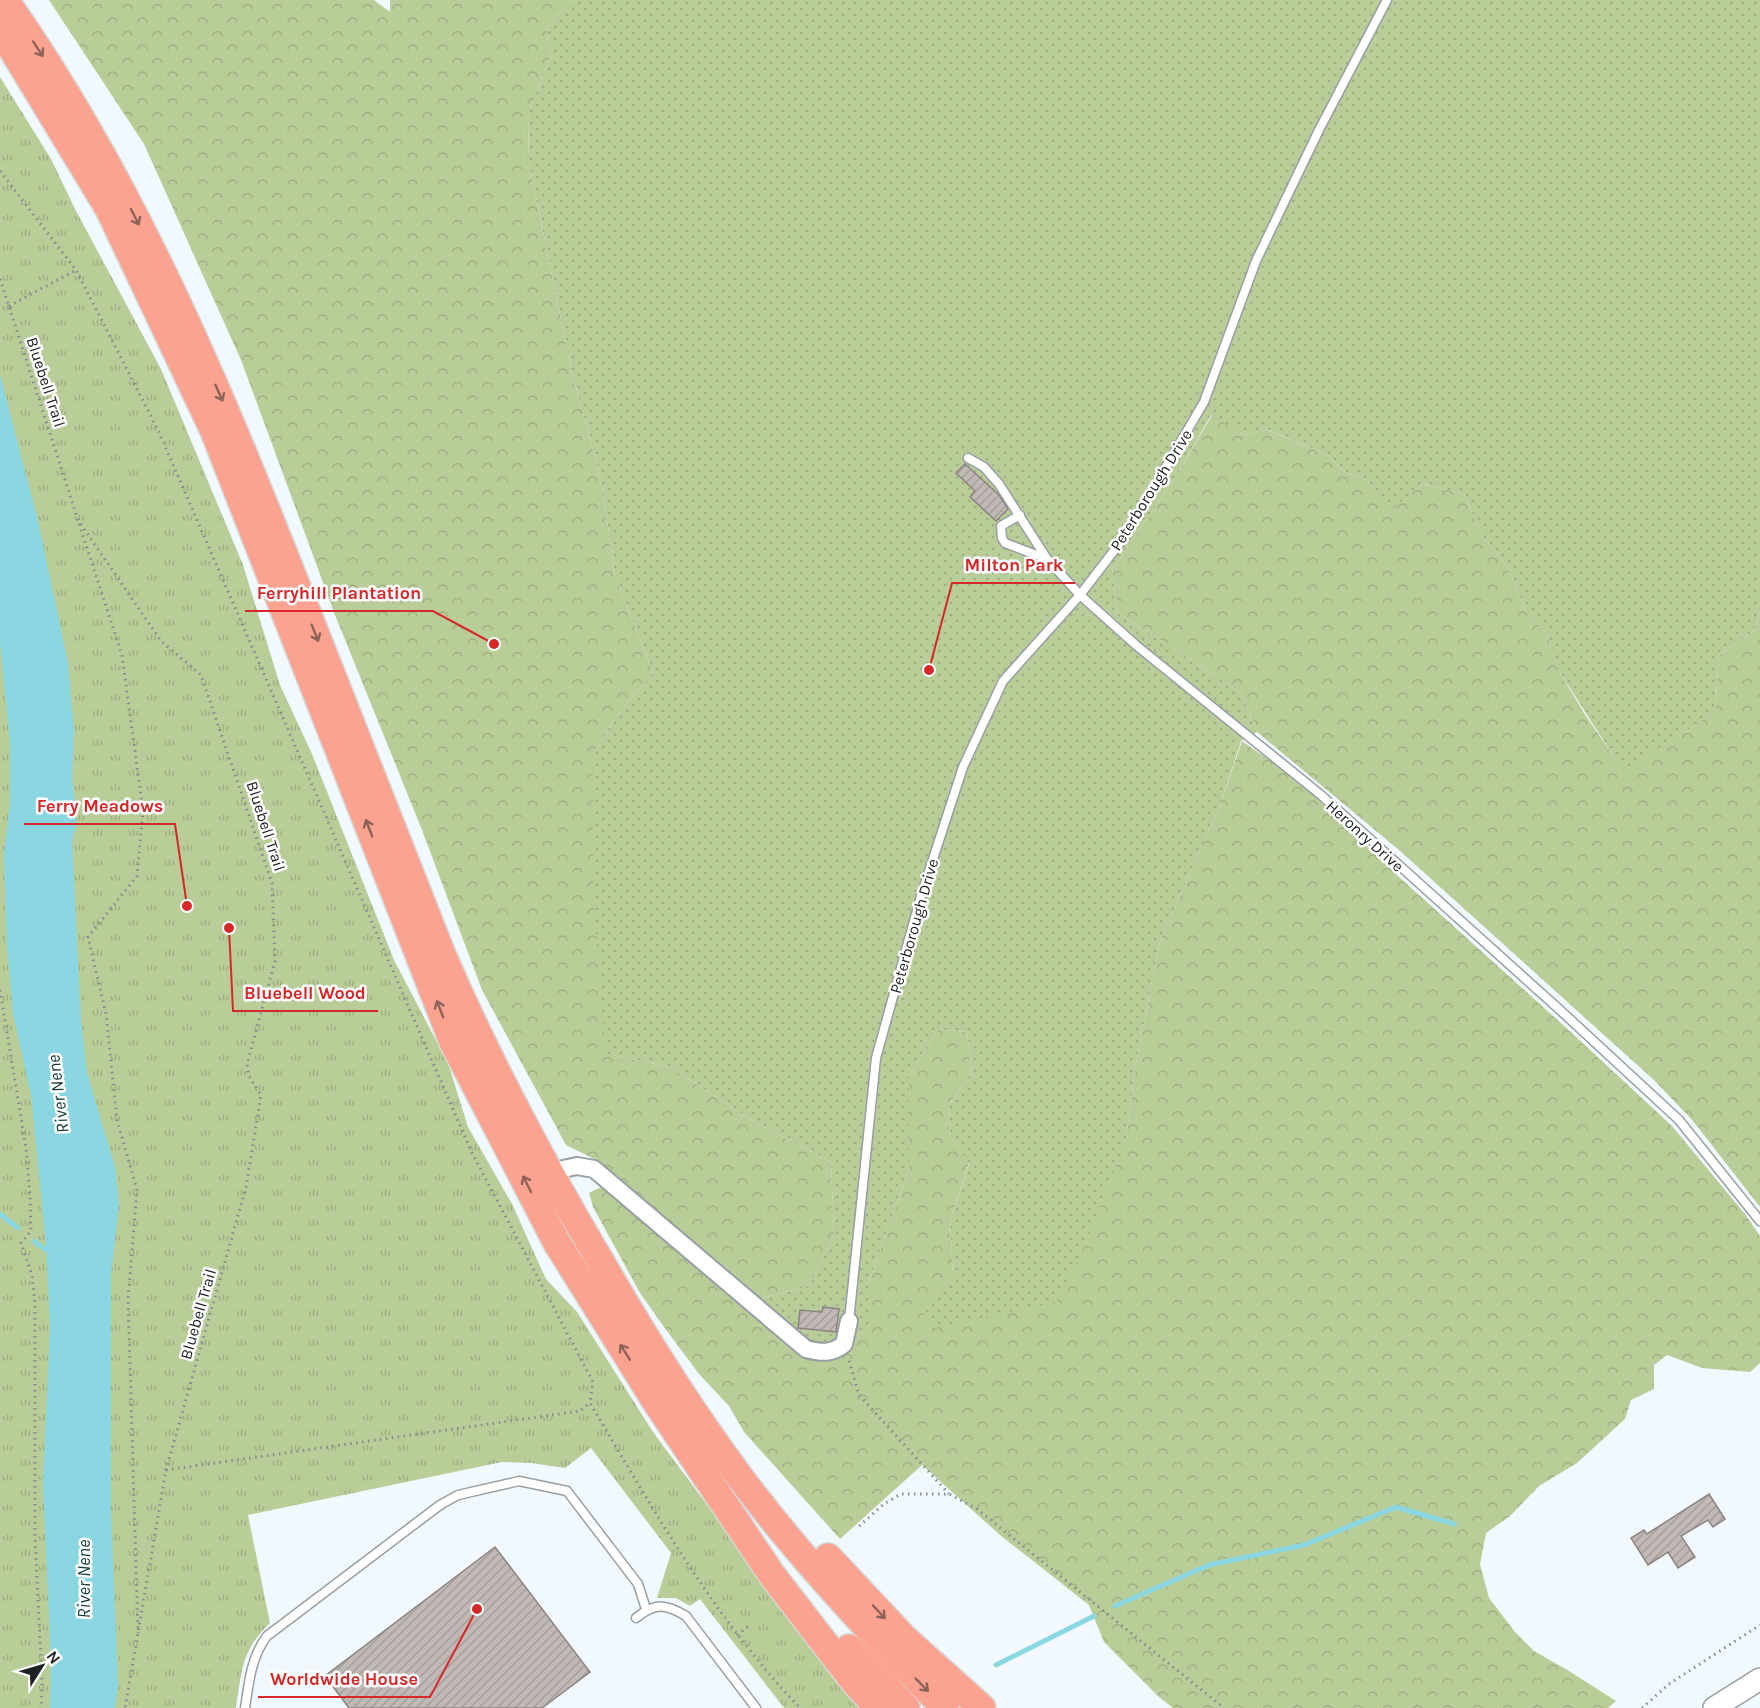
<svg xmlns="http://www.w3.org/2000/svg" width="1760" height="1708" font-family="Karla,sans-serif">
<defs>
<pattern id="forest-crowns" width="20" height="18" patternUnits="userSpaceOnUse" patternTransform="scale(1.5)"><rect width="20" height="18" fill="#b9cd98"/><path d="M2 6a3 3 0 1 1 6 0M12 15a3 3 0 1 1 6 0" fill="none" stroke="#9fb083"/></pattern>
<pattern id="park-tufts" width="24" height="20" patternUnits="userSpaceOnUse" patternTransform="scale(1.5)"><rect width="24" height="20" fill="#b9cd98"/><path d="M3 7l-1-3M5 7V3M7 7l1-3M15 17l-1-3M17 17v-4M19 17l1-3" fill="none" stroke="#9fb083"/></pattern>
<pattern id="garden-dots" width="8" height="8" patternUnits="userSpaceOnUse" patternTransform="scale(1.5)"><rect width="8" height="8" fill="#b9cd98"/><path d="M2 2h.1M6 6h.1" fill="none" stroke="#9fb083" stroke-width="1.8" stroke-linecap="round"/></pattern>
<pattern id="building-hatch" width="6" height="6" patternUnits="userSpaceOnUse" patternTransform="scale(1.5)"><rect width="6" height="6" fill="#c1b9b5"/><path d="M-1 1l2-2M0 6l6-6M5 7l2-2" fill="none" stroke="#a59f9b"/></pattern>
</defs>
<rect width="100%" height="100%" fill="#f2f9fe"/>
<!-- forest -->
<g fill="url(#forest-crowns)">
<path d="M49 0H374L390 12V0H572L547 27 551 56 528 114 529 163 572 373 601 479 615 575 653 672 617 715 593 754 607 1054 670 1067 753 1121 831 1162 834 1235 809 1286 754 1300 815 1344 868 1332V1284L909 1169V1076L938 1029 967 1032 972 1072 948 1106 950 1136 969 1163 950 1221 953 1275 921 1306 1126 1140 1135 1068 1160 941 1219 808 1242 741 1298 780 1398 876 1573 1034 1672 1126 1745 1214 1760 1236V1363L1750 1372 1702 1368 1667 1355 1654 1365V1389L1631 1400 1625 1419 1577 1463 1539 1486 1510 1516 1486 1533 1480 1564 1489 1598 1515 1632 1534 1651 1569 1671 1616 1701 1608 1708H1173L1159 1697 1104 1642 1089 1605 1000 1535 922 1465 840 1539 744 1432 729 1406 699 1374 664 1327 640 1293 593 1207 589 1193 603 1186 608 1171 596 1160 566 1145 482 990 422 830 335 615 241 360 144 144Z"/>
<path d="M1212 415 1245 435 1265 429 1328 455 1346 473 1366 479 1389 511 1423 484 1464 494 1482 535 1508 568 1527 613 1547 634 1557 668 1586 716 1623 770 1715 712 1719 655 1754 631 1760 612V1207L1693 1121 1655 1081 1399 850 1257 732 1241 693 1117 612 1112 570 1177 475Z"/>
</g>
<!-- park -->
<path fill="url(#park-tufts)" d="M0 77 51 159 75 209 161 369 243 565 280 685 312 754 394 960 448 1063 468 1127 512 1204 546 1279 577 1312 653 1432 748 1560 869 1708H784L700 1599 690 1606 676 1598H657L671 1553 591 1448 565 1468 531 1463 502 1462 248 1515 270 1623C241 1651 242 1670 236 1708H0Z"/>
<!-- garden -->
<path fill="url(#garden-dots)" d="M572 0H1760V612L1754 631 1719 655 1715 712 1623 771 1557 668 1547 634 1527 613 1508 568 1482 535 1464 494 1423 484 1389 512 1366 479 1346 473 1328 455 1266 429 1245 435 1211 415 1177 475 1112 570 1117 612 1241 693 1257 732 1241 741 1219 808 1160 941 1135 1068 1126 1140 1084 1247 1057 1302 930 1329 921 1306 953 1275 950 1221 969 1164 950 1136 948 1106 972 1072 967 1032 938 1029 909 1076V1169L868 1284 869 1332 815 1344H797L754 1300 809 1286 834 1235 831 1162 753 1121 670 1067 607 1054 600 999 593 872V754L617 715 653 672 615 575 601 479 572 373 529 163 528 114 551 56 547 27Z"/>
<!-- water -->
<path fill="#8ad7e2" d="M0 375 38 521 68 663 74 731 72 778 76 815V826L72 840 81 1020 87 1073 115 1167 119 1204 111 1274V1511L118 1685 115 1708H50L51 1661 43 1484 50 1326 46 1244 31 1095 13 1014 7 947 4 854 10 802V744L0 642Z"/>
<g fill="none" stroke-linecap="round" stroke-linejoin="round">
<!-- stream -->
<g stroke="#8ad7e2" stroke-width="5">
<path d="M0 1214 18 1228"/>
<path d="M34 1241 46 1250"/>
<path d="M1115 1606 1209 1565 1304 1545 1396 1507 1454 1524"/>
<path d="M996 1665 1094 1616"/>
</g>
</g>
<!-- building -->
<g fill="url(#building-hatch)" stroke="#8c8481" stroke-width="1.5">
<path d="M965 464 999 495 1008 509 996 521 970 497 975 491 956 473Z"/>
<path d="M823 1307 839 1309 836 1332 798 1328 800 1310 822 1312Z"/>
<path d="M1709 1494 1725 1519 1713 1527 1708 1520 1681 1536 1695 1557 1678 1568 1668 1552 1648 1565 1631 1538 1644 1530 1647 1534Z"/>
<path d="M495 1547 590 1672 542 1708H349L325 1676Z"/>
</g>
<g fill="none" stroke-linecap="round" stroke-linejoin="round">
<!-- service casing -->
<g stroke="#989fa4" stroke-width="11">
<g id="service">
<path d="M968 458 984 467 999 484 1047 559 1080 595 1137 646 1321 795 1560 1010 1679 1120 1760 1221"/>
<path d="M1020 515 1001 526 1002 538 1005 543 1047 559"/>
<path d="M849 1321 876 1058 921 896 963 767 1003 681 1080 595 1126 535 1204 402 1256 261 1319 130 1387 0"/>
<path d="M636 1618C655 1602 666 1604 686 1616L756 1708"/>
<path d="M245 1708C249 1682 251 1657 267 1636L440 1505 458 1495 519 1481 567 1491 638 1584 646 1609"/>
</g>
</g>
<!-- minor casing -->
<g stroke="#989fa4" stroke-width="20">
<path id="minor" d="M549 1172 577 1166 594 1169 806 1349C821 1353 832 1354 844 1344L849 1321"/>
</g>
<!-- tertiary casing -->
<g stroke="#989fa4" stroke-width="24">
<path id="tertiary" d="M1714 1708 1760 1679"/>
</g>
<!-- trunk casing -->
<g stroke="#d6d7d7" stroke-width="30">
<g id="trunk">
<path d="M5 0C133 182 216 382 297 587 346 710 394 834 443 957 490 1065 545 1168 605 1269 646 1340 690 1410 739 1476 801 1559 872 1635 945 1708"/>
<path d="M0 29 109 209 214 431 453 1042 557 1243 656 1402 772 1575 853 1680 878 1708"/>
<path d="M828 1557 904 1638 982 1708"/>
<path d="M849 1648 906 1708"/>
</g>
</g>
<!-- path -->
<g stroke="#858a8e" stroke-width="3" stroke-dasharray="1.5 4.5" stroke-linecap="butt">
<path d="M0 171 76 270 157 428 472 1153 593 1382 590 1403C653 1509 714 1618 800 1708"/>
<path d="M0 279 78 520 161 641 201 675 272 883 275 961 247 1064 249 1076 261 1095 246 1187 166 1470 125 1708"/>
<path d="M9 306 76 270"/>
<path d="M79 524 122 655 143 811 137 876 88 937 106 1014 117 1120 137 1190 128 1299 138 1633"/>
<path d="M0 990 26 1148 30 1196 31 1231 21 1243 32 1275 35 1305V1537L42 1683 41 1708"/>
<path d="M849 1361 859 1395 949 1494"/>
<path d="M166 1470 580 1411 590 1403"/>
<path d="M859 1526 884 1504 901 1494H949L977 1509 1224 1708"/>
<path d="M737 1635 750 1625"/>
<path d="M1642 1708 1669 1684 1760 1625"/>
</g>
<!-- service -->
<use href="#service" stroke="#fff" stroke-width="8"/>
<!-- minor -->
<use href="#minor" stroke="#fff" stroke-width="16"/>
<!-- tertiary -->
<use href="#tertiary" stroke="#fff" stroke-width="21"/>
<!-- trunk -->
<use href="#trunk" stroke="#fba390" stroke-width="27"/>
</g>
<!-- one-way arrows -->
<defs><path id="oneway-shaft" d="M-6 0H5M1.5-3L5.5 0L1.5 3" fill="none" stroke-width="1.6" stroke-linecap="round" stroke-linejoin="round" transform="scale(1.5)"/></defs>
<g stroke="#8c6259">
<use href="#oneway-shaft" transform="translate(38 49) rotate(57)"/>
<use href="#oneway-shaft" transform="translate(135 217) rotate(63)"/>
<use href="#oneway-shaft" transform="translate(219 393) rotate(66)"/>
<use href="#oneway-shaft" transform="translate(315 633) rotate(68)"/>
<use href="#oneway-shaft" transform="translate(369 828) rotate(-111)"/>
<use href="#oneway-shaft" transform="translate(440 1009) rotate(-111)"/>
<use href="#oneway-shaft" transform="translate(527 1184) rotate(-117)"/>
<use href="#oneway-shaft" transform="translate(625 1352) rotate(-122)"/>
<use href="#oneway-shaft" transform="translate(879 1612) rotate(47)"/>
<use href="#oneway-shaft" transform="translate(922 1685) rotate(45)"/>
</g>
<g text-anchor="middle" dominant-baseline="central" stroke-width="5" stroke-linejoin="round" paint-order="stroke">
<!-- street labels -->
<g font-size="16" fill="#1d2022" stroke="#fff">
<text transform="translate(46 382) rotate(72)">Bluebell Trail</text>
<text transform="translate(1151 490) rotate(-58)">Peterborough Drive</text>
<text transform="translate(266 826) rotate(72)">Bluebell Trail</text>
<text transform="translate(1365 836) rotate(42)">Heronry Drive</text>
<text transform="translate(914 926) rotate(-74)">Peterborough Drive</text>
<text transform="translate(198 1314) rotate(-74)">Bluebell Trail</text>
</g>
<!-- water labels -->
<g font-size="18" font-style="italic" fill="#173c42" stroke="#fff">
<text transform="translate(58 1094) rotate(-97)">River Nene</text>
<text transform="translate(84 1579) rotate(-90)">River Nene</text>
</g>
</g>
<!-- callouts -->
<path fill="none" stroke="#d62828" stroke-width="2" d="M929 670L952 583H1075M494 644L433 611H245M187 906L175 824H24M229 928L233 1011H378M477 1609L430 1697H258"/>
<g fill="#d62828" stroke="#fff" stroke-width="2">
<circle cx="929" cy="670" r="6"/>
<circle cx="494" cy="644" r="6"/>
<circle cx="187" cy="906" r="6"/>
<circle cx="229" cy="928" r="6"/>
<circle cx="477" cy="1609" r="6"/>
</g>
<g font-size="18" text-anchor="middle" font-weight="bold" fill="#d62828" stroke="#fff" stroke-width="5" stroke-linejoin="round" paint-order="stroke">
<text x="1014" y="571">Milton Park</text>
<text x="339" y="599">Ferryhill Plantation</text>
<text x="100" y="812">Ferry Meadows</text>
<text x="305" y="999">Bluebell Wood</text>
<text x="344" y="1685">Worldwide House</text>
</g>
<!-- north arrow -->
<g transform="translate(42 1666) rotate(53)" stroke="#ffffff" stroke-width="4.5" paint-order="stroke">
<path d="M0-4.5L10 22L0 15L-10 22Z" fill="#1d2022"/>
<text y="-9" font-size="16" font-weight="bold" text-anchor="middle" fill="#1d2022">N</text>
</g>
</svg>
